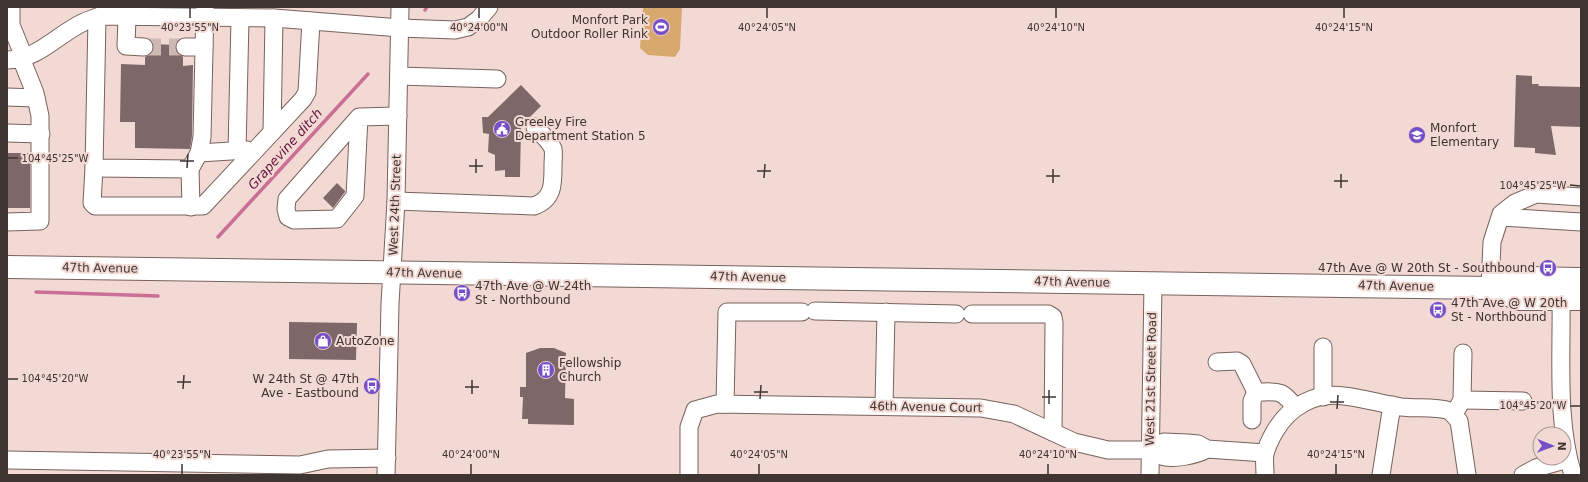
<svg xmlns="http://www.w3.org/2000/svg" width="1588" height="482" font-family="'DejaVu Sans',sans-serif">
<rect width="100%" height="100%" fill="#f2d9d3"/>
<!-- green -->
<path fill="#d7a96f" d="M643 7H682L680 49 675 57 648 55 640 48Z"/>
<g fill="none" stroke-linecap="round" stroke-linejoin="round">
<!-- stream -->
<g stroke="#ca6f96" stroke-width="3.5">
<path d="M425 10 427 7"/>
<path d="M218 237 368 74"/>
<path d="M36 292 158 296"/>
</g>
</g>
<!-- building -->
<g fill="#7e6768">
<path d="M153 44 176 45 177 52 183 57V66L193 65 192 136 190 149 135 148V122H120L121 64 145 65V57L152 53Z"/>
<path d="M1516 75 1532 76V84H1539L1538 86 1581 87V127L1551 126 1556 155 1535 153V148L1514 147Z"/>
<path d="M521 85 541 106 521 126 520 177H505V170L495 171V155L488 152 489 134 483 133 482 117H488Z"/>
<rect x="7" y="153" width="23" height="55"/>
<path d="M337 183 345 191V192L333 208 323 198Z"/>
<path d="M289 322 357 323 356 360 289 359Z"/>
<path d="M540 348H554L566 353 565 398 574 399V425L528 424V419H522L523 397H520V387H526V353Z"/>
</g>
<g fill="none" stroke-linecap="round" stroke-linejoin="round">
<!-- minor-tunnel -->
<path stroke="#ceb8b3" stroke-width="17" stroke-dasharray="17 8" stroke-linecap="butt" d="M144 47H185"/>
<!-- minor casing -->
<g stroke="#78625d" stroke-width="19">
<g id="minor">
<path d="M11 7V25L24 57"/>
<path d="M127 17 126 46 144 47"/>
<path d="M97 18 94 168 190 169 199 153 202 137 205 7"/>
<path d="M185 47H204"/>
<path d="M7 60C37 60 57 35 82 23 88 20 95 18 100 16L274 18 400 28 455 30 468 27 479 19 489 7"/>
<path d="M399 76 497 79"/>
<path d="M7 97 36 98"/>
<path d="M359 117 355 196 337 219 294 220 288 217 286 209 287 199 359 117 398 116"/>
<path d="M272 132 274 18"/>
<path d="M7 133 41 134"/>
<path d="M237 151 240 18"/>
<path d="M199 153 247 150"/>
<path d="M94 168 92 203 95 206H203L303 99 307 92 311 21"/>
<path d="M190 169 191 207"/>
<path d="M396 201 534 206C554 199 553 183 553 165 553 160 554 153 553 149 551 143 540 132 535 127"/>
<path d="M1501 217 1581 222"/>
<path d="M7 222 40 221V116L35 93 21 58"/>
<path d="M1490 288 1492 242 1501 214 1515 203 1536 194 1581 197"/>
<path d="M1561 299C1562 356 1556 421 1573 475"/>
<path d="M815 311 956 314"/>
<path d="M972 314H1048L1053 317 1054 323 1053 432"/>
<path d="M1323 347V397"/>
<path d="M1217 362 1237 361 1242 364 1256 392"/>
<path d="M1462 400 1523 401"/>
<path d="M725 404 727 312H802"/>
<path d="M884 406 886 312"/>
<path d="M1454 414 1462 400 1463 353"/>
<path d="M1252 420V401L1256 392C1279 392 1281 389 1295 407"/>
<path d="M1150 450 1164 442 1188 443 1198 444 1207 449 1265 453"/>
<path d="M1150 450C1154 452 1158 455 1161 456 1173 460 1197 455 1207 449"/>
<path d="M7 460 300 465 328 459 387 458"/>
<path d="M386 475 390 304 396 201 400 7"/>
<path d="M689 475V427L695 410 717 404 981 408 1014 414 1074 442 1108 450H1150"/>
<path d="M1150 475 1153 283"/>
<path d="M1265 475C1265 468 1264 460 1265 454 1267 446 1271 438 1275 431 1290 406 1315 392 1344 396 1363 398 1382 404 1401 407 1418 409 1434 406 1450 411L1459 421 1467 475"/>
<path d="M1381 475 1392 405"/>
<path d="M1523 475 1536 468 1568 459"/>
</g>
</g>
<!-- major casing -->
<g stroke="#78625d" stroke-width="24">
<g id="major">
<path d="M7 267 1490 288 1519 299H1581"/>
<path d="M1490 288 1518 278 1581 279"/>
</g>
</g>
<!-- minor -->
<use href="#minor" stroke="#fff" stroke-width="17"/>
<!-- major -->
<use href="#major" stroke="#fff" stroke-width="22"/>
</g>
<!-- ticks -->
<path fill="none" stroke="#3e3432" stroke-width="1.5" d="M190 18V8M479 18V8M767 18V8M1056 18V8M1344 18V8M8 158H18M180 161H194M469 166H483M187 168 188 154M757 171H771M476 173V159M1046 176H1060M764 178 765 164M1334 181H1348M1053 183V169M1570 185 1580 186M1341 188V174M8 379H18M177 382H191M465 387H479M183 389 184 375M754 392H768M472 394V380M1042 397H1056M760 399 761 385M1330 402H1344M1049 404V390M1570 406H1580M1337 409 1338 395M182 474V464M471 474V464M759 474V464M1048 474V464M1336 474V464"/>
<!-- icons -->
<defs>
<g id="stadium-disc" transform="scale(0.9)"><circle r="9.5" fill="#764ec7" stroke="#f2d9d3"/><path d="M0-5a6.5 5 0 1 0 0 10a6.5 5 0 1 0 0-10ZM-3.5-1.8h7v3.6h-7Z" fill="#fff"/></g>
<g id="civic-disc" transform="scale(0.9)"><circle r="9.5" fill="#764ec7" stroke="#f2d9d3"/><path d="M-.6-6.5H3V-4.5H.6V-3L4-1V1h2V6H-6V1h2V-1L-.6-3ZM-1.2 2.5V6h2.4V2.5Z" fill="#fff"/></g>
<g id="school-disc" transform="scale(0.9)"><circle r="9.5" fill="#764ec7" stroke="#f2d9d3"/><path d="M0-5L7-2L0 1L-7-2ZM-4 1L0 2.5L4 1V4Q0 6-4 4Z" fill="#fff"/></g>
<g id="bus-disc" transform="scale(0.9)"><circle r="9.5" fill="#764ec7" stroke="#f2d9d3"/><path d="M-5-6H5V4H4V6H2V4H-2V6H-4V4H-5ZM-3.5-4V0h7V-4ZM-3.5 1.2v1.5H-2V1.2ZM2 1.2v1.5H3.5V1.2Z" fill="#fff"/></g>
<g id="shop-disc" transform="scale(0.9)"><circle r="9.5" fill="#764ec7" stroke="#f2d9d3"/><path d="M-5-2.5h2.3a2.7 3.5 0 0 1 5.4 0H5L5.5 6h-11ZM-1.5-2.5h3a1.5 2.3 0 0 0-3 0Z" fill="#fff"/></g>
<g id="building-disc" transform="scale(0.9)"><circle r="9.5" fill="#764ec7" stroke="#f2d9d3"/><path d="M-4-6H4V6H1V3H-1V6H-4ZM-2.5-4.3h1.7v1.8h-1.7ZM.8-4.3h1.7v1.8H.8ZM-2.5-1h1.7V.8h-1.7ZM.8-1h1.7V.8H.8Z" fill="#fff"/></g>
</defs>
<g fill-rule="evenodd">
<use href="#stadium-disc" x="661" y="27"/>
<use href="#civic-disc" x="502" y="129"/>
<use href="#school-disc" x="1417" y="135"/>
<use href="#bus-disc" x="1548" y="268"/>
<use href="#bus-disc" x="462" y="293"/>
<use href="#bus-disc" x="1438" y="310"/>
<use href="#shop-disc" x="323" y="341"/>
<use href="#building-disc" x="546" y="370"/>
<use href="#bus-disc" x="372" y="386"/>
</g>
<g text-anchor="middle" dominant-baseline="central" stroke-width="4" stroke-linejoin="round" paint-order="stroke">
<!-- poi labels -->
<g font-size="12" fill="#3e3432" stroke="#f2d9d3" text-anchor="start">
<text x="648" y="20" text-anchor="end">Monfort Park<tspan x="648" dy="14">Outdoor Roller Rink</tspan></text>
<text x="515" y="122">Greeley Fire<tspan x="515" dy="14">Department Station 5</tspan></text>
<text x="1430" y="128">Monfort<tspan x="1430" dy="14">Elementary</tspan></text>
<text x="1535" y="268" text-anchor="end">47th Ave @ W 20th St - Southbound</text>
<text x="475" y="286">47th Ave @ W 24th<tspan x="475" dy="14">St - Northbound</tspan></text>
<text x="1451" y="303">47th Ave @ W 20th<tspan x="1451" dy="14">St - Northbound</tspan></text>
<text x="336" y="341">AutoZone</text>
<text x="559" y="363">Fellowship<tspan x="559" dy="14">Church</tspan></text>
<text x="359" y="379" text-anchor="end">W 24th St @ 47th<tspan x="359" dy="14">Ave - Eastbound</tspan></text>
</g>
<!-- street labels -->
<g font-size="12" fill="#3e3432" stroke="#f2d9d3">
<text transform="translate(395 205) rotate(-88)">West 24th Street</text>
<text transform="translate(100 268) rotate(1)">47th Avenue</text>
<text transform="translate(424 273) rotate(1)">47th Avenue</text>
<text transform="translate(748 277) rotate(1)">47th Avenue</text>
<text transform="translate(1072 282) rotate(1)">47th Avenue</text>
<text transform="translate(1396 286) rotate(1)">47th Avenue</text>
<text transform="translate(1151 379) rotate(-89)">West 21st Street Road</text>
<text transform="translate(926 407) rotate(1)">46th Avenue Court</text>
</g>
<!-- water labels -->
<g font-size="13" font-style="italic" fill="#65123e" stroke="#f2d9d3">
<text transform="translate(285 149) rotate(-48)">Grapevine ditch</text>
</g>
</g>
<g font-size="10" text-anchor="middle" fill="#3e3432" stroke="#f2d9d3" stroke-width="4" stroke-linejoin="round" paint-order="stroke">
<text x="190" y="31">40°23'55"N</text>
<text x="479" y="31">40°24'00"N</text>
<text x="767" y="31">40°24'05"N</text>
<text x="1056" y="31">40°24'10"N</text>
<text x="1344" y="31">40°24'15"N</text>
<text x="55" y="162">104°45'25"W</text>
<text x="1533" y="189">104°45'25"W</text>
<text x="55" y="382">104°45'20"W</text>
<text x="1533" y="409">104°45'20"W</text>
<text x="182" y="458">40°23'55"N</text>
<text x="471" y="458">40°24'00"N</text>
<text x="759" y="458">40°24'05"N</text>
<text x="1048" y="458">40°24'10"N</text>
<text x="1336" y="458">40°24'15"N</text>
</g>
<!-- border -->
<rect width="1588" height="482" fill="none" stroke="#3e3432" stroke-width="16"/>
<!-- north arrow -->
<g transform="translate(1552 446) rotate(91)"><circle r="19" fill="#f2d9d3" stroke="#aa9793"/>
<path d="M0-3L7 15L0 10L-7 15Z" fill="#764ec7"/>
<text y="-6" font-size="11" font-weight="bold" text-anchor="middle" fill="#3e3432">N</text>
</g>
</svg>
